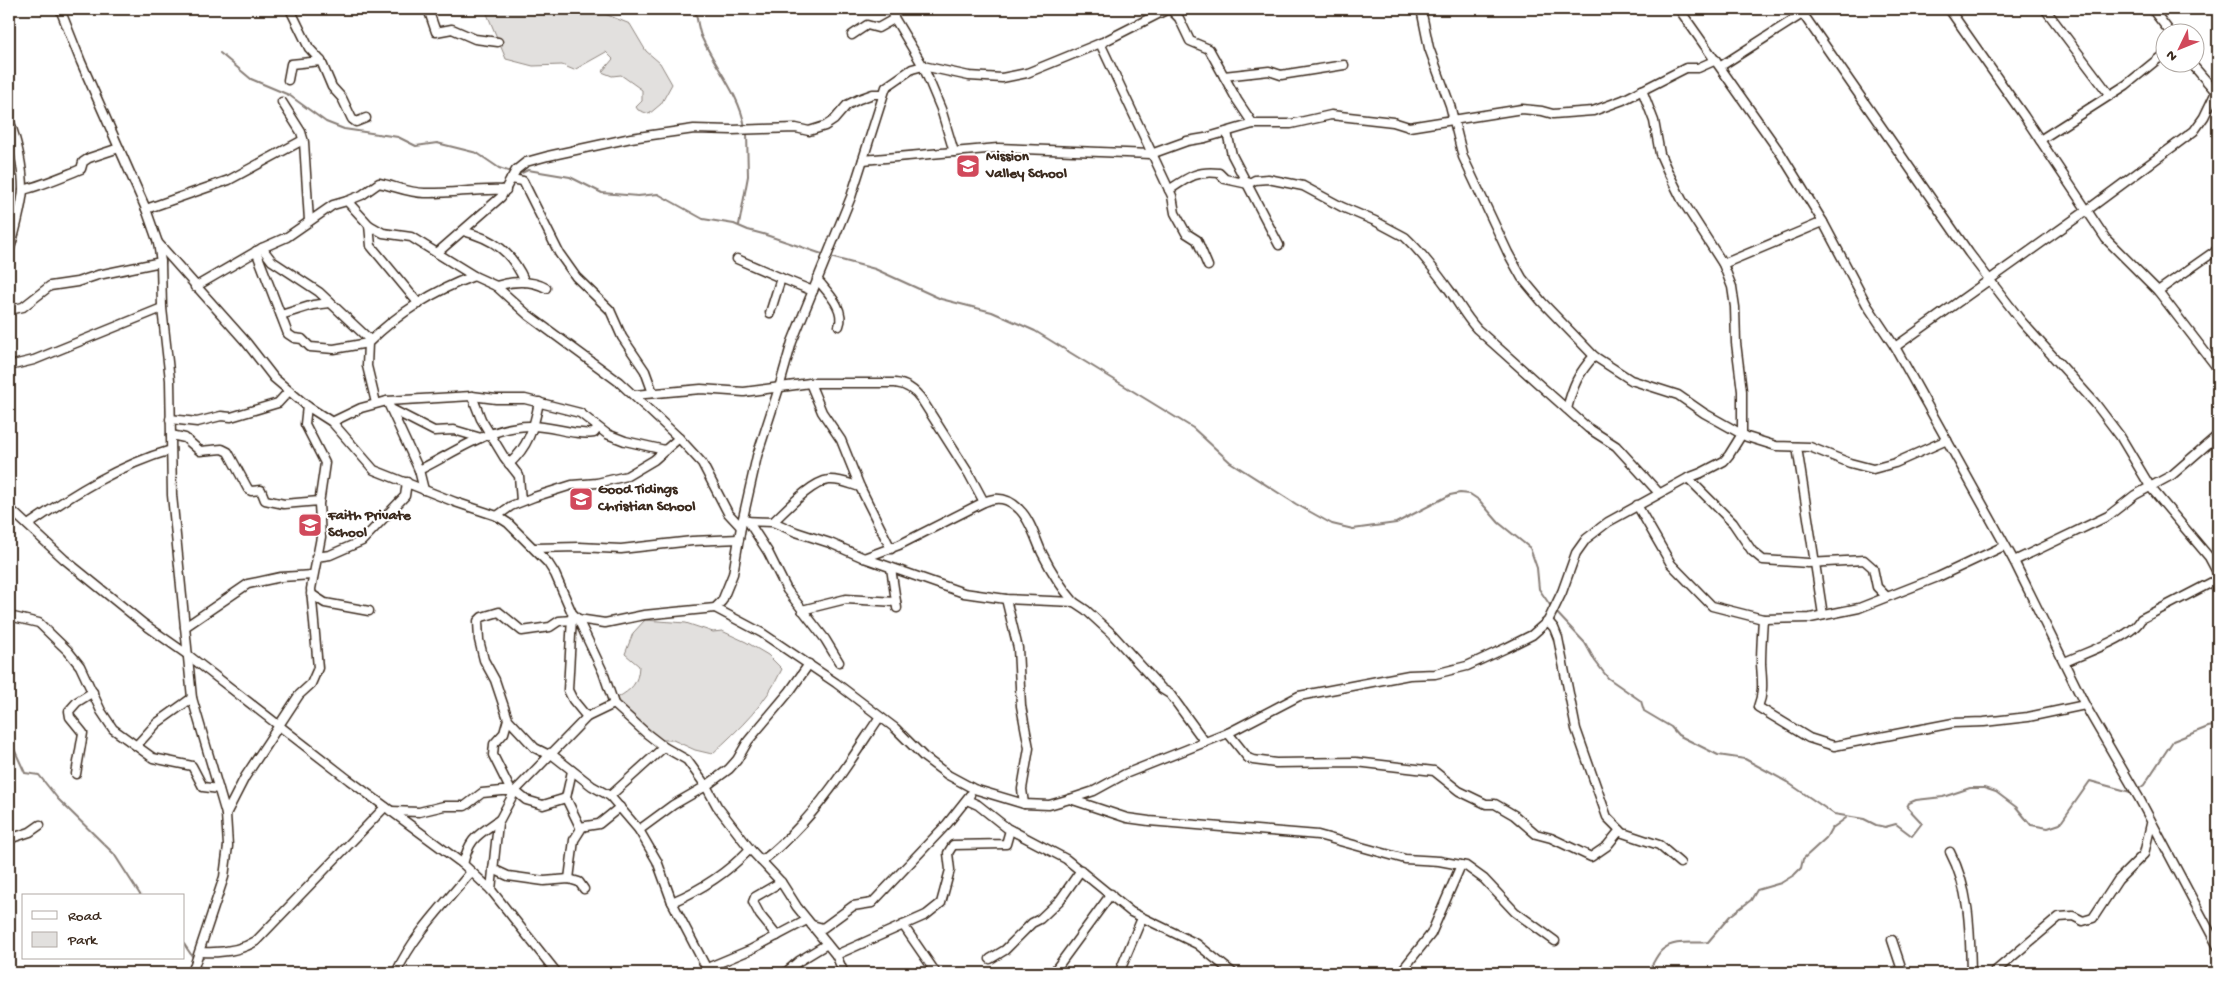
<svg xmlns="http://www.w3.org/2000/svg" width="2227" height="982" font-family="'Gochi Hand',sans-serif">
<rect width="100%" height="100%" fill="#fff"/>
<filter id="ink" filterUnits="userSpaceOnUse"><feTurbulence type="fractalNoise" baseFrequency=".02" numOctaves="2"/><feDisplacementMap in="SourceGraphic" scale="10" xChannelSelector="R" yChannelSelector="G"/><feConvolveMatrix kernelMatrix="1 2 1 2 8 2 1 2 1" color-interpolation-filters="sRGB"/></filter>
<g filter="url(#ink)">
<!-- green -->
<g fill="#e2e0de" stroke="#8e857e">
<path d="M485 9H598L600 12 630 24 646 51 660 63 672 84 661 104 649 114 638 110 636 107 642 101V90L621 75 612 76 602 72 613 59 606 52 574 70 562 65 533 66 506 59Z"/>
<path d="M645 620 686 623 713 632 722 631 746 642 768 655 782 669C766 704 740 728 712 754L695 750 673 740H661L645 729 616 701 617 698C632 689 638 684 639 666L625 654 633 633Z"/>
</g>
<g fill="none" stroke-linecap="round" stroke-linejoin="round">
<!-- stream -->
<g stroke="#887e77" stroke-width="2">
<path d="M695 9C697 17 698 28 701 36 715 67 739 93 745 127"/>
<path d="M220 53 251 79 289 95 326 122 344 129 398 137 416 146 437 143 477 153 499 168 511 172"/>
<path d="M515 176 528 170 570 177 602 193 638 196 658 194 703 219 734 224 748 230 763 234 825 255"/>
<path d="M739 225 748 176 747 133"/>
<path d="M830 257 875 269 941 299 992 312 1035 331 1193 428 1230 462 1296 504 1332 524 1353 529 1396 523 1450 495 1460 493 1470 494 1479 500 1499 523 1530 548 1537 568 1539 589 1552 608"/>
<path d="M1555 611 1585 643 1595 661 1608 678 1641 701 1644 711 1671 727 1678 735 1718 755 1745 759 1787 782 1834 814 1864 819 1876 825 1885 827 1896 824 1912 836 1922 823 1907 807 1909 803 1916 800 1943 797 1970 788H1984L1996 792 2016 807 2031 825 2048 828 2060 824 2090 781 2134 793"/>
<path d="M9 738 25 773 39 775 58 799 114 854 141 896"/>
<path d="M2137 790 2144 785 2173 741 2208 727 2218 725"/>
<path d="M184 944 194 959"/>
<path d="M201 967 210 973"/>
<path d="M1647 973C1652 967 1656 955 1662 950 1675 939 1693 944 1708 942L1730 916 1751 900 1757 890 1781 883 1794 875 1801 868 1803 859 1826 838 1831 829 1846 818"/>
</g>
<!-- minor casing -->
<g stroke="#3b2a1e" stroke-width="11">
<g id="minor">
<path d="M60 9 81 62 146 209 158 243 161 262 162 308 170 380 172 495 192 698 226 814 228 846 224 877 192 973"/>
<path d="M290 9 309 48 321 61 332 87 342 98 352 119 356 122 366 118"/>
<path d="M428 9 436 32 452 29 475 39 498 42"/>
<path d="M889 9 923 66 941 109 954 152"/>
<path d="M1170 9 1179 18 1190 41 1209 49 1237 100 1253 124"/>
<path d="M1421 9 1429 48 1450 105 1463 157 1508 253 1522 278 1542 302 1594 356 1631 380 1678 395 1704 413 1747 437 1776 446 1810 447 1850 463 1873 469 1895 463 1947 440"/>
<path d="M1679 9 1781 154 1823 222 1867 305 1895 347 2014 561 2085 705 2139 798 2218 947"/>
<path d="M1949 9 2024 116 2106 239 2158 291 2218 369"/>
<path d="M2045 9 2109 94"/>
<path d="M2152 9 2170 32"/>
<path d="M1803 14 1969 253 2022 322 2095 403 2120 436 2151 488 2209 557 2218 574"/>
<path d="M852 35 867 25 878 28 894 19"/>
<path d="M1100 43 1172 196 1175 213 1186 233 1197 240 1208 266"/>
<path d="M2190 62 2216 92"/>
<path d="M1721 66 1810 9"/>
<path d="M1224 76 1269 71 1281 75 1344 65"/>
<path d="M288 80 291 64 321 61"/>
<path d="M282 102 301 132 304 142 309 221"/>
<path d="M9 120C17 140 23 168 23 190 22 204 14 237 9 251"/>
<path d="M1227 132 1232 155 1279 245"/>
<path d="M2040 140 2126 85 2164 54"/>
<path d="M863 160 998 148 1151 154 1187 141 1205 138 1253 124H1291L1331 115 1393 122 1409 127 1522 109 1542 111 1553 114 1593 111 1623 100 1686 68H1698L1716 60"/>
<path d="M511 179 523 181 559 253 576 277 610 310 622 337 645 371 653 393"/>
<path d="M23 190C43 185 61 177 81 169L83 162 89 158 119 148"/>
<path d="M1169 190C1187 178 1197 170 1219 173L1225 179 1248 184 1255 180 1268 179 1303 186 1342 207 1375 221 1405 237C1422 253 1436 272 1450 291 1459 304 1466 317 1477 329L1588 428 1616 446 1659 493"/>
<path d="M347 201 362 195 379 183C394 186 409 193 425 193 452 194 478 188 506 190"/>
<path d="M146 209 229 180 303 140"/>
<path d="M369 225 371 246 419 304"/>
<path d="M463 231C494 239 512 252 525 282"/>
<path d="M158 243 246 342 274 378 307 406 332 422 374 470 455 502 497 516 508 523 548 563 555 574 572 613 578 619 605 623 644 615 715 608 722 601 733 574 741 527 757 456 779 388 792 342 851 197 886 87 912 69 923 66 969 76 1002 78 1027 73 1103 42 1168 9"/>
<path d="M262 248 272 261 319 292 370 340"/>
<path d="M256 251 288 334 294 338 302 339 310 347 334 349 368 343"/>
<path d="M437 253 501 197 516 170 526 162 548 156 631 138 694 129 732 130 796 128 809 131 825 126 834 120 847 105 859 99 873 94H882"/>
<path d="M737 259 781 278"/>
<path d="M1723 264 1823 222"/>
<path d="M817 279C827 292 846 309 839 326"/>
<path d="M496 286C513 281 531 280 546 288"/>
<path d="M195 287 262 248 287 237 333 205 347 201 369 225 383 233 411 237 474 276 496 286 528 315 619 382 679 438 702 463 728 513 741 527"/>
<path d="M2158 291 2218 249"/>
<path d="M9 307 14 309 23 307 50 286 77 282 98 275 161 262"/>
<path d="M770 313 781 278 813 291"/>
<path d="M281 315 313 305 330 303"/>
<path d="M1895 347 2086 211 2194 131 2204 117 2218 88"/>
<path d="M9 366 34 360 162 308"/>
<path d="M810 383 822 412 841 440 860 487 891 549"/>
<path d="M634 395 701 389 744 392 810 383H895C907 384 915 390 922 400L969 474 984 502"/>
<path d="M472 396 481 419 504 457 519 476 521 501"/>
<path d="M387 401 419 470 424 490"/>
<path d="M376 403 367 366 368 343C397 314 435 290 474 276"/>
<path d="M1567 409C1573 385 1578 374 1594 356"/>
<path d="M393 410 434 431 454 430 481 438"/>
<path d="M170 419 197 422 221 416 231 417 278 403 289 391"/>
<path d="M332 422 361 408 387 401 472 396 496 399H525L580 413 607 434 625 441 665 450"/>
<path d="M171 435 185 438 200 451 222 449 228 452 248 489 251 491 261 490 265 500 284 504 319 501"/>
<path d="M1797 447 1823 615"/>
<path d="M509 464C528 447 534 428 539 402"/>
<path d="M419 470C454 453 488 427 529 426 551 425 572 436 594 433L598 428"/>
<path d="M1688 478 1733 523 1752 551 1763 560 1808 563 1864 560 1873 568 1877 587 1886 596"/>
<path d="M1637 505 1671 564 1712 606 1763 619 1810 618 1859 608 1938 577 2004 546"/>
<path d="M9 508 64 559 144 624 188 655 349 780 463 864 491 890 557 973"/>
<path d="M497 516 511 506 534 497 572 485 597 483 627 476 654 460 679 438"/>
<path d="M743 521 773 522 796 532 830 543 864 558 964 593 1006 599 1074 602 1086 610 1111 633 1162 689 1170 694 1205 742"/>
<path d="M748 521 768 552 787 590 825 639 839 662"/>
<path d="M773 522C786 510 811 482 829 480 840 479 850 484 860 487"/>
<path d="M28 525C73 494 119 465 171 450"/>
<path d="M535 548 579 547 621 549 692 541 739 539"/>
<path d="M316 557 330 555 362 541 405 496 407 482"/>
<path d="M864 558 899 545 984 502C997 496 1008 498 1019 509 1030 519 1036 540 1042 553 1051 571 1061 587 1074 602"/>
<path d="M2014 561 2108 516 2135 495 2172 475 2218 435"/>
<path d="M891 568 897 608"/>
<path d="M311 594 325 603 369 611"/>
<path d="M1006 599 1018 648 1021 706 1029 748 1022 789 1024 804"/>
<path d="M715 608 762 633 836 683 895 728 924 757 948 775 974 789 1024 804 1049 805 1070 799 1127 818 1149 821 1318 835 1405 859 1439 861 1466 866 1484 879 1515 912 1555 941"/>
<path d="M802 610 846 599 896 602"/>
<path d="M9 616 39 623 68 651 80 666 101 711 113 729 153 758 192 766 203 787 219 789"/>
<path d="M572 617 568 690 573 700 587 717"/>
<path d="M578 619 603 672 614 704 646 733 664 747 687 760 706 786 729 769 737 760 748 741 790 691 809 664"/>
<path d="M1763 619C1762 634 1761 649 1761 664 1762 680 1764 692 1758 707L1809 738 1834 746 1953 723 1984 722 2028 717 2085 705"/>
<path d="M1548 621 1554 628 1558 638 1576 729 1607 817 1623 833 1659 845 1680 863"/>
<path d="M185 627 248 584 281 577 313 575"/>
<path d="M2065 662C2084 653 2133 637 2141 619L2218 579"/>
<path d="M508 719 504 733 494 744 493 755 511 791"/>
<path d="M1228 733 1248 758 1253 760 1276 763 1356 762 1434 771 1459 791 1486 804H1495L1514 815 1536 834 1551 838 1591 857 1607 846 1620 830"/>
<path d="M137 745 157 723 192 698"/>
<path d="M550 753 592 786 610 796 639 830 657 861 672 902 709 973"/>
<path d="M549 755 535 748 508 719 495 680 484 660 479 640 478 621 482 617 499 612 522 631 550 627 559 621 572 620"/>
<path d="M76 774 83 733 70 717 69 711 77 702 93 692"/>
<path d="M610 796 664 747"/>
<path d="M1070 799 1094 791 1125 774 1228 733 1299 696 1409 675 1435 674 1467 666 1506 648 1532 635 1548 621 1562 592 1576 553 1586 539 1608 522 1688 478 1701 473 1724 461 1729 455 1742 434V391L1736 343 1735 307 1732 287 1723 264 1682 200 1668 172 1660 154 1654 121 1642 90"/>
<path d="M967 800 978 805 1007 828 1066 859 1131 912 1197 944 1233 973"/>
<path d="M391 811 419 812 444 806H465L482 793 502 791H515L526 800 543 805 566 798"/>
<path d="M226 814 245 777 299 695 311 684 318 668 311 589 321 537 319 504 325 463 305 424 307 406"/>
<path d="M580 827 599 824 620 807"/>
<path d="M639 830 673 805 706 786 717 806 750 849 781 882 797 907 836 955 844 973"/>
<path d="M9 839 30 832 40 825"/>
<path d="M1950 852C1970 890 1970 931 1971 973"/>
<path d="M761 861C774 853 782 844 793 833 827 799 852 758 879 718"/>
<path d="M463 864C470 837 477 836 499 820"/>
<path d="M493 869 508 876 544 881 569 879 579 882 584 889"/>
<path d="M569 879 574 840 581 829 566 798 572 771"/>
<path d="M491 890 498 823 515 791 587 717 614 704"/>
<path d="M672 902C703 889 727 873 750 849"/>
<path d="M812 925 823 928 853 906 872 903 947 824 970 795"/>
<path d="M903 925 936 973"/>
<path d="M777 936 760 915 753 902 755 897 781 882"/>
<path d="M1892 940 1903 973"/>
<path d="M201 952C219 953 240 951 256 941L385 807"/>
<path d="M836 955 926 915 941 903 950 870 948 853 953 845 1006 844 1010 830"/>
<path d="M990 959 1005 950 1032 923 1040 919 1060 900 1081 870"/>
<path d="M707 968 750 950 807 920"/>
<path d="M396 973C414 934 444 905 471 872"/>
<path d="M785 973 799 961 827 944"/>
<path d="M1053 973 1111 894"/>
<path d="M1119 973 1142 918"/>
<path d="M1400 973 1431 934 1461 865"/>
<path d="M1993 973 2059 917 2073 916 2083 921 2093 918 2118 880 2144 854 2151 824"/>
</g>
</g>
<!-- minor -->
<use href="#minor" stroke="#fff" stroke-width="8"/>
</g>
</g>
<!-- icons -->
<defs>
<g id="school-square" transform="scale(1.25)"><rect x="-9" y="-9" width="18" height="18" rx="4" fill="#d1495b" stroke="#fff"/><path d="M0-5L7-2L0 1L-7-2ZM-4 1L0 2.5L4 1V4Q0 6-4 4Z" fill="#fff"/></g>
</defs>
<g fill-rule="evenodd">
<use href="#school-square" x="968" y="166"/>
<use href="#school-square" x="581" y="499"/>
<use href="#school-square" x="310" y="525"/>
</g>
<g text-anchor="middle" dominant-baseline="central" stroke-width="4" stroke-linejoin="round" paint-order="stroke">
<!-- poi labels -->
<g font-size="15" font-weight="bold" fill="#3b2a1e" stroke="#fff" text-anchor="start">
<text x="986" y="157">Mission<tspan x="986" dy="17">Valley School</tspan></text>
<text x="598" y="490">Good Tidings<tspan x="598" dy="17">Christian School</tspan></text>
<text x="328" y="516">Faith Private<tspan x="328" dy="17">School</tspan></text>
</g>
</g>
<!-- margin -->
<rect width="2227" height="982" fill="none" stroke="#fff" stroke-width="30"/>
<rect x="15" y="15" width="2197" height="952" fill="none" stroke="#3b2a1e" stroke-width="2" filter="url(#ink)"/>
<!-- legend -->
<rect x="22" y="894" width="162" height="65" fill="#ffffff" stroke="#b1aaa5"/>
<rect x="32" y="911" width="25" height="8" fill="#ffffff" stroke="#b1aaa5"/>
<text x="68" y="920" font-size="15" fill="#3b2a1e">Road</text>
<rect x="32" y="932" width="25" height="15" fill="#e2e0de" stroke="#b1aaa5"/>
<text x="68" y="944" font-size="15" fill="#3b2a1e">Park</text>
<!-- north arrow -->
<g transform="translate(2180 48) rotate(227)"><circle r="24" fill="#ffffff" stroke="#b1aaa5"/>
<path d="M0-4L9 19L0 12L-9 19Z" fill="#d1495b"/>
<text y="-8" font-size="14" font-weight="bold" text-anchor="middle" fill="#3b2a1e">N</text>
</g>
</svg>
